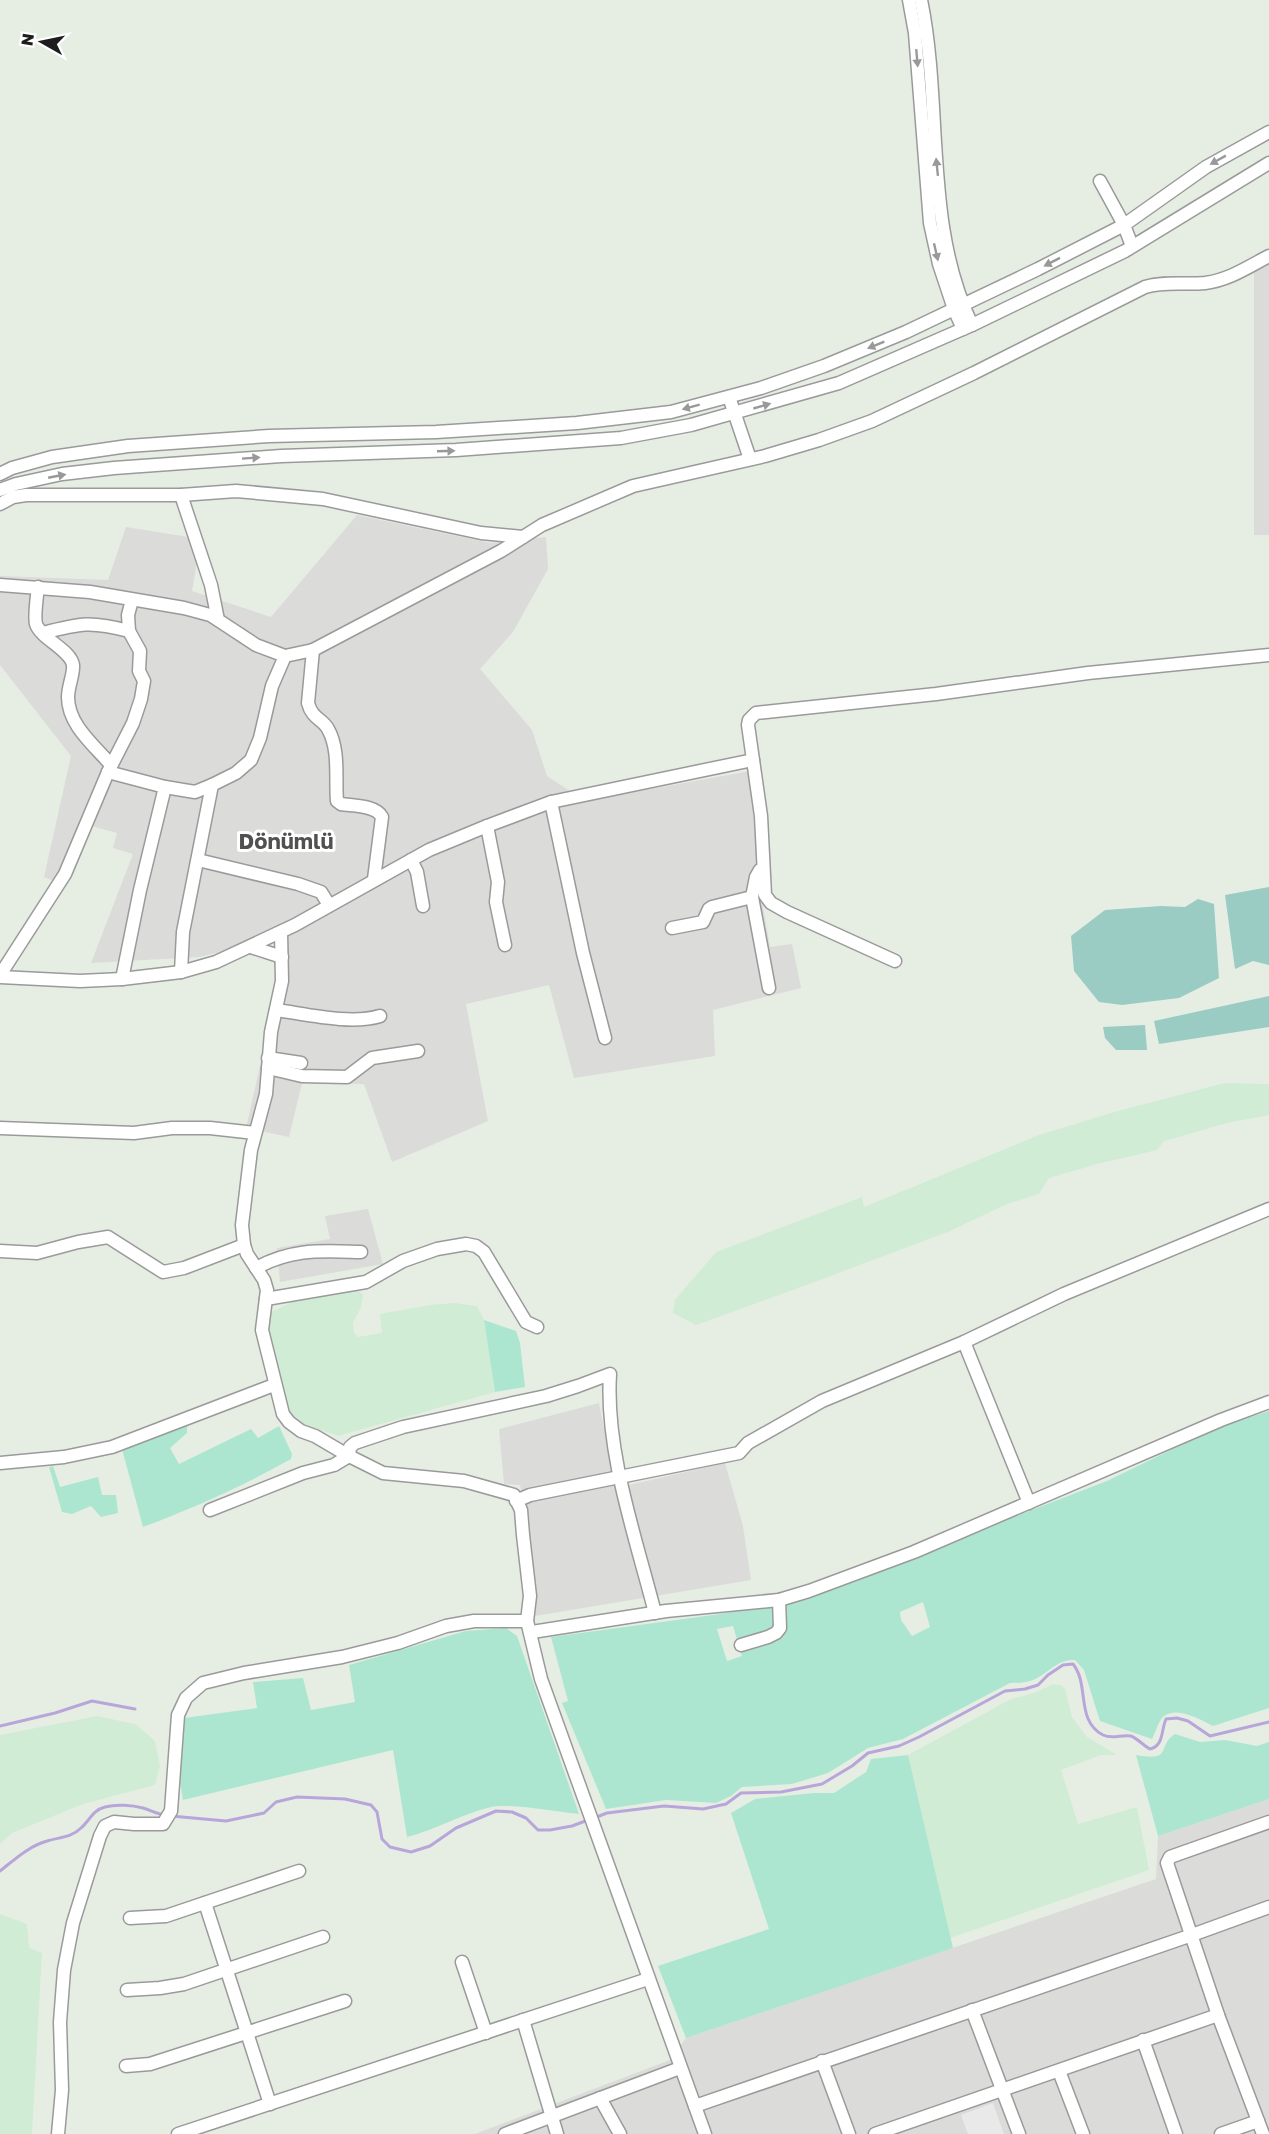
<svg xmlns="http://www.w3.org/2000/svg" width="1269" height="2134" font-family="'Golos Text',sans-serif">
<rect width="100%" height="100%" fill="#e6eee4"/>
<!-- residential -->
<g fill="#dbdbda">
<path d="M1269 264V535H1254V272Z"/>
<path d="M357 515 490 543 546 537 548 569 513 632 480 669 532 730 547 776 585 801 750 771 763 906 770 947 792 944 801 988 713 1010 715 1056 574 1078 549 985 466 1004 488 1121 392 1162 364 1084 302 1083 289 1137 246 1128 289 937 199 957 91 963 133 854 113 848 117 833 84 824 62 884 44 877 71 756 0 665V576L108 580 126 527 201 539 192 591 271 617Z"/>
<path d="M368 1209 383 1264 280 1282 277 1248 330 1239 325 1216Z"/>
<path d="M599 1403 616 1488 725 1463 743 1526 751 1580 535 1616 532 1552 520 1485 504 1484 499 1429Z"/>
<path d="M1269 1799V2134H475L670 2060 686 2038 1156 1879 1158 1836Z"/>
</g>
<!-- farmland -->
<g fill="#d0ecd5">
<path d="M1225 1083 1269 1084V1115L1227 1123 1175 1138 1164 1141 1157 1150 1097 1164 1049 1178 1039 1194 1007 1204 950 1231 812 1283 696 1325 673 1313 675 1300 716 1252 862 1197 864 1207 1039 1135 1118 1111Z"/>
<path d="M344 1288 358 1290 363 1295 361 1307 353 1323 354 1333 358 1337 382 1333 380 1314 430 1305 455 1303 477 1306 484 1320 495 1392 338 1436 295 1421 287 1410 266 1327 271 1312 301 1298Z"/>
<path d="M1053 1684 1061 1685 1065 1689 1072 1717 1087 1737 1117 1755H1101L1061 1770 1078 1824 1137 1807 1149 1870 950 1938 908 1755 1011 1699 1034 1693Z"/>
<path d="M97 1716 135 1724 155 1741 160 1766 155 1785 83 1804 12 1833 0 1844V1735Z"/>
<path d="M0 1914 27 1924 29 1948 42 1953 32 2134H0Z"/>
</g>
<!-- grass -->
<g fill="#ace6d0" fill-rule="evenodd">
<path d="M484 1320 516 1331 520 1343 525 1387 495 1392Z"/>
<path d="M1269 1411V1708L1213 1726C1201 1720 1176 1705 1163 1717 1158 1722 1156 1732 1152 1739L1100 1721 1084 1670 1075 1660C1055 1659 1047 1676 1030 1681 1024 1683 1016 1683 1010 1683L903 1739 868 1748 828 1773 792 1784 742 1787 731 1796 716 1803 666 1800 606 1809 562 1703 568 1701 551 1637 713 1615 809 1599 866 1574 1107 1481 1185 1443 1234 1422ZM923 1602 930 1627 912 1636 901 1620 900 1612ZM733 1626 742 1656 727 1661 717 1629Z"/>
<path d="M187 1425V1433L170 1448 179 1464 251 1429 258 1438 279 1426 292 1454 291 1459C243 1486 194 1508 143 1527L122 1449Z"/>
<path d="M53 1466 60 1487 98 1477 102 1495H116L118 1513 101 1517 91 1506 72 1514 62 1512 49 1467Z"/>
<path d="M506 1628 517 1636 579 1814C557 1812 510 1803 491 1807 461 1814 436 1830 407 1837L393 1750 183 1800 180 1782 184 1718 257 1708 253 1682 303 1678 311 1710 355 1702 349 1665 466 1631Z"/>
<path d="M1175 1734 1200 1742 1225 1740 1257 1746 1269 1742V1799L1158 1836 1136 1755C1174 1762 1156 1746 1175 1734Z"/>
<path d="M908 1755 953 1948 686 2038 658 1966 769 1929 731 1813 755 1799 814 1793H834L866 1772 871 1759Z"/>
</g>
<!-- forest -->
<g fill="#9accc3">
<path d="M1269 887V965L1253 961 1235 969 1225 895Z"/>
<path d="M1198 899 1214 904 1219 978 1179 998 1122 1005 1099 1002 1074 971 1071 936 1105 910 1161 906 1185 907Z"/>
<path d="M1269 996V1027L1159 1044 1154 1021Z"/>
<path d="M1145 1025 1147 1050H1116L1105 1038 1103 1027Z"/>
</g>
<!-- parking -->
<path fill="#e9e9e9" d="M993 2103 1004 2134H968L961 2115Z"/>
<g fill="none" stroke-linecap="round" stroke-linejoin="round">
<!-- stream -->
<g stroke="#b8a6da" stroke-width="3">
<path d="M0 1726 55 1713 92 1701 135 1709"/>
<path d="M171 1816 226 1821 264 1813 276 1802 297 1797 345 1799 371 1805 377 1812 382 1839 390 1847 411 1852 430 1846 456 1828 496 1811 512 1812 526 1818 538 1830H550L572 1826 588 1820"/>
<path d="M594 1818 607 1813 664 1806 703 1809 726 1804 741 1793 781 1792 822 1784 852 1766 868 1753 899 1746 919 1737 1005 1691 1025 1689 1038 1685 1048 1675 1063 1665 1073 1664C1090 1685 1075 1720 1103 1735 1113 1740 1121 1734 1131 1736 1137 1738 1144 1746 1150 1749 1164 1746 1161 1730 1166 1719L1177 1718 1188 1721 1210 1736 1269 1722"/>
<path d="M0 1871C14 1860 29 1846 47 1841 60 1837 71 1838 81 1828 90 1820 93 1810 105 1807 116 1804 132 1805 143 1808 150 1810 156 1814 165 1815"/>
</g>
<!-- minor casing -->
<g stroke="#9a9a9a" stroke-width="15">
<g id="minor">
<path d="M909 0 915 33 930 223 939 264 954 309 963 329"/>
<path d="M921 0C943 107 923 224 972 325"/>
<path d="M1100 181 1124 225 1132 246"/>
<path d="M729 397 750 459"/>
<path d="M0 474 12 468 52 457 128 446 269 436 436 432 577 423 671 412 761 388 824 366 906 332 1038 269 1124 225 1206 167 1269 132"/>
<path d="M0 490 16 484 62 474 114 468 281 456 456 450 621 438 691 425 839 383 972 325 1125 251 1269 163"/>
<path d="M181 495 211 585 218 620 256 645 285 656"/>
<path d="M0 504 13 497 26 495H181L236 491 323 499 481 533 523 537"/>
<path d="M0 585 90 592 184 608 210 615 218 620"/>
<path d="M38 587C37 596 34 616 36 624 41 639 71 650 73 665 74 674 68 686 68 697 68 725 94 745 111 765"/>
<path d="M43 633C81 623 91 621 129 631"/>
<path d="M313 650 308 703C312 719 323 719 328 729 340 750 335 779 337 801L341 804C353 806 376 805 382 817L374 879"/>
<path d="M753 760 761 816 765 895 771 903 787 912 895 961"/>
<path d="M108 772 165 787 195 792 212 785"/>
<path d="M551 802 583 953 605 1038"/>
<path d="M487 826 498 882 496 902 505 945"/>
<path d="M198 860 298 884 321 892 329 905"/>
<path d="M411 860 417 872 423 906"/>
<path d="M760 870 756 877 752 897 769 988"/>
<path d="M672 928 703 922 709 909 712 907 752 897"/>
<path d="M281 932 282 981 271 1032 266 1094 251 1150 242 1225 244 1245 247 1254 264 1280 267 1290 262 1330 283 1414 289 1422 301 1431 315 1436 349 1456 383 1473 464 1481 514 1495 521 1510 523 1535 530 1596 527 1621 541 1679 705 2134"/>
<path d="M251 947 282 957"/>
<path d="M181 972 183 932 212 785 236 773 251 760 260 738 272 686 285 656 313 650 501 551 542 525 633 486 765 456 819 440 872 421 974 373 1145 287C1165 281 1184 285 1205 283 1229 280 1248 267 1269 256"/>
<path d="M0 975 65 874 108 772 133 723 141 699 144 681 139 671 140 651 129 631 128 615 132 600"/>
<path d="M0 977 80 981 122 979 181 972 216 962 295 925 429 850 487 826 551 802 753 760 748 725 749 720 756 713 936 694 1088 673 1269 655"/>
<path d="M122 979 140 890 165 787"/>
<path d="M276 1010C306 1014 351 1025 380 1016"/>
<path d="M268 1058 301 1063"/>
<path d="M268 1068 302 1076 347 1077 372 1058 418 1051"/>
<path d="M0 1128 134 1133 172 1128H210L255 1133"/>
<path d="M0 1251 37 1253 78 1242 108 1237 163 1272 184 1268 244 1245"/>
<path d="M256 1268C293 1248 321 1251 361 1252"/>
<path d="M266 1299 366 1282 403 1261 437 1249 466 1244 476 1246 484 1252 526 1322 537 1327"/>
<path d="M964 1342 1029 1503"/>
<path d="M0 1463 64 1457 112 1447 274 1385"/>
<path d="M516 1501 530 1495 739 1453 748 1443 822 1401 964 1342 1064 1294 1269 1209"/>
<path d="M210 1510 303 1473 334 1465 349 1456 350 1447 355 1443 403 1427 546 1396 578 1386 610 1374C605 1451 636 1538 655 1613"/>
<path d="M532 1632 666 1611 779 1600 809 1591 914 1552 1221 1420 1269 1402"/>
<path d="M741 1645 768 1637 776 1633 780 1628 779 1600"/>
<path d="M205 1903 270 2104"/>
<path d="M130 1918 166 1916 299 1871"/>
<path d="M462 1962 486 2033"/>
<path d="M127 1990 160 1988 184 1984 323 1937"/>
<path d="M972 2010 1019 2134"/>
<path d="M523 2020 557 2134"/>
<path d="M1143 2040 1176 2134"/>
<path d="M822 2061 849 2134"/>
<path d="M126 2066 150 2064 345 2001"/>
<path d="M1059 2071 1083 2134"/>
<path d="M600 2098 620 2134"/>
<path d="M695 2106 1192 1935 1269 1907"/>
<path d="M58 2134 62 2090 60 2022 64 1970 73 1923 100 1836 105 1826 114 1822 134 1824H163L171 1811 178 1715 186 1698 203 1683 244 1673 342 1657 398 1643 446 1626 474 1621H527"/>
<path d="M178 2134 648 1979"/>
<path d="M505 2134 680 2068"/>
<path d="M875 2134 1218 2015"/>
<path d="M1221 2134 1258 2121"/>
<path d="M1263 2134 1218 2015 1167 1863 1170 1857 1269 1822"/>
</g>
</g>
<!-- minor -->
<use href="#minor" stroke="#fff" stroke-width="12"/>
</g>
<!-- one-way arrows -->
<defs><path id="oneway-solid" d="M-6-.8H1V-3.2L6.5 0L1 3.2V.8H-6Z" transform="scale(1.5)"/></defs>
<g fill="#999">
<use href="#oneway-solid" transform="translate(917 58) rotate(85)"/>
<use href="#oneway-solid" transform="translate(1218 160) rotate(151)"/>
<use href="#oneway-solid" transform="translate(937 167) rotate(-96)"/>
<use href="#oneway-solid" transform="translate(936 252) rotate(77)"/>
<use href="#oneway-solid" transform="translate(1052 262) rotate(153)"/>
<use href="#oneway-solid" transform="translate(876 345) rotate(158)"/>
<use href="#oneway-solid" transform="translate(762 406) rotate(-16)"/>
<use href="#oneway-solid" transform="translate(691 407) rotate(165)"/>
<use href="#oneway-solid" transform="translate(446 451) rotate(-2)"/>
<use href="#oneway-solid" transform="translate(251 458) rotate(-4)"/>
<use href="#oneway-solid" transform="translate(57 476) rotate(-11)"/>
</g>
<g text-anchor="middle" dominant-baseline="central" stroke-width="6" stroke-linejoin="round" paint-order="stroke">
<!-- district labels -->
<g font-size="22" font-weight="bold" fill="#505050" stroke="#fff">
<text x="286" y="840">Dönümlü</text>
</g>
</g>
<!-- north arrow -->
<g transform="translate(42 42) rotate(279)" stroke="#ffffff" stroke-width="4.5" paint-order="stroke">
<path d="M0-4.5L10 22L0 15L-10 22Z" fill="#1d1d1d"/>
<text y="-9" font-size="16" font-weight="bold" text-anchor="middle" fill="#1d1d1d">N</text>
</g>
</svg>
